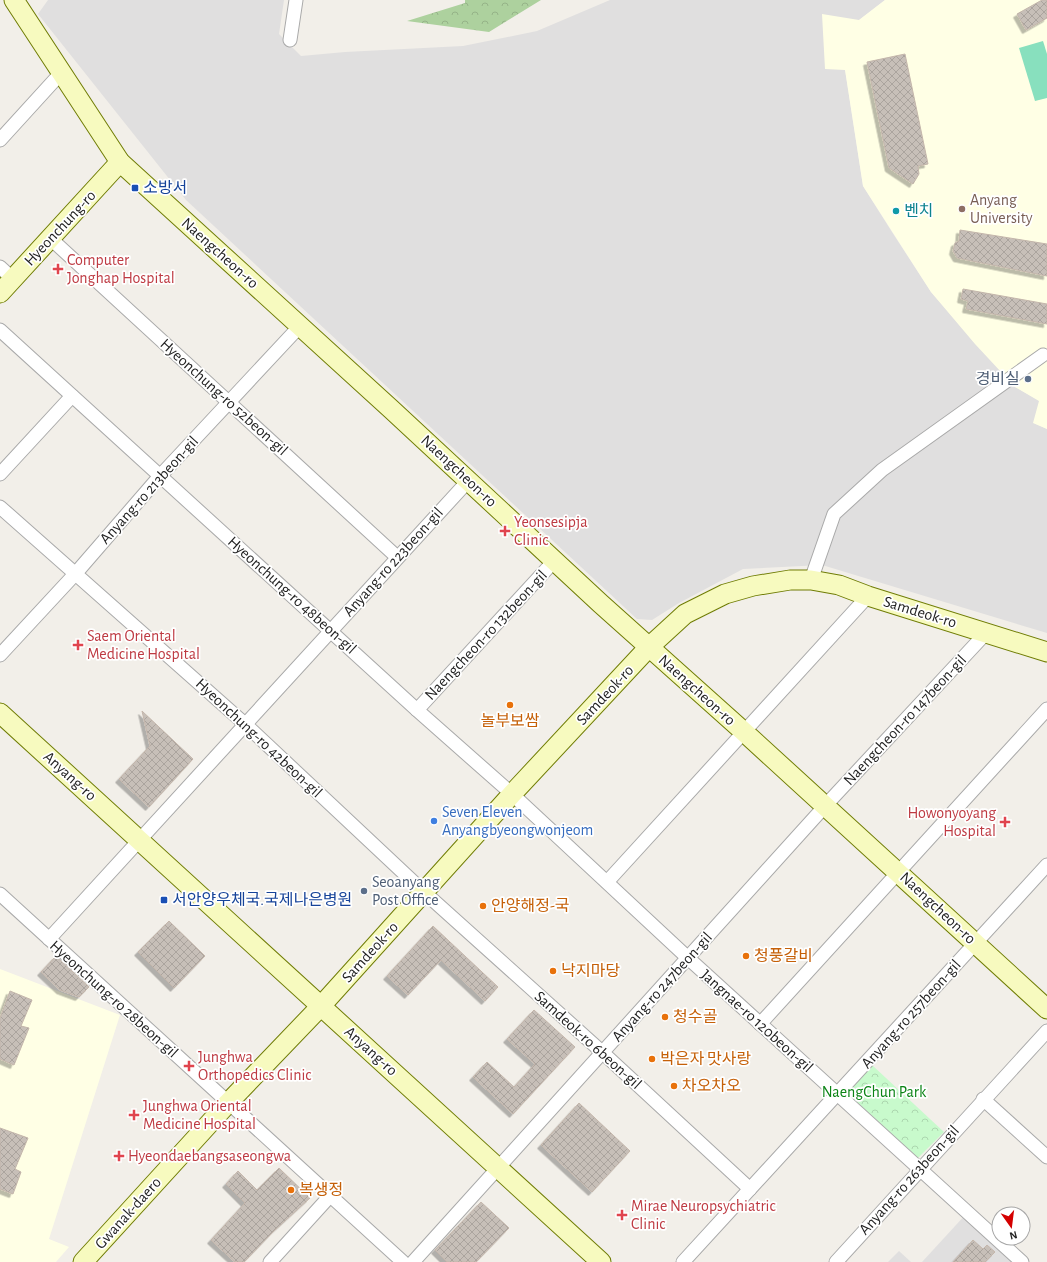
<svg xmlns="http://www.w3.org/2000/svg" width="1047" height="1262" font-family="'Alegreya Sans','Noto Sans KR',sans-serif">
<defs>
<pattern id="forest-crowns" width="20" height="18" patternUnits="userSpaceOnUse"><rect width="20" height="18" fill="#add19e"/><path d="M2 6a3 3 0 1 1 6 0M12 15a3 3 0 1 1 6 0" fill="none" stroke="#95b388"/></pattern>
<pattern id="park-crowns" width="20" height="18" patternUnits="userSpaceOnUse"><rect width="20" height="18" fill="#c8facc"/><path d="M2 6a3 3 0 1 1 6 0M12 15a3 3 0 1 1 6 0" fill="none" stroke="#acd6af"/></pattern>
<pattern id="building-cross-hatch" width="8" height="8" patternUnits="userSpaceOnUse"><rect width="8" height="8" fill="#c7bfb8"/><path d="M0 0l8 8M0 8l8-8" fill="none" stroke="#aba49e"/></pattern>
<filter id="shadow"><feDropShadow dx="-3.5" dy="3.5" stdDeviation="0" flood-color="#0004"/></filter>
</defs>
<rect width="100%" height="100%" fill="#f2efe9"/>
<!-- residential -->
<g fill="#e0dfdf">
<path d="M48 0H284L279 34 301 56 345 52 463 46 537 31 610 0H885L859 20 825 69H845L863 186 892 232 931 292 1015 387 1040 401 1034 423 1047 429V633L822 565 743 569 679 603 652 620 637 619 186 200 38 14Z"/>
<path d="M967 1213 1022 1262H922Z"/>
<path d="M899 1251 911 1262H888Z"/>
</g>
<!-- education -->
<g fill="#ffffe5">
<path d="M885 0H1047V429L1033 423 1039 401 1015 387 975 344 931 292 863 186 845 70 825 69 822 14 859 20Z"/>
<path d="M0 969 120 1015 49 1239 69 1247 56 1262H0Z"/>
</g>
<!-- forest -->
<path fill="url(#forest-crowns)" d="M465 0H541L489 32 407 21 465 3Z"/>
<!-- park -->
<path fill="url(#park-crowns)" d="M872 1065 944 1132 918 1158 846 1092Z"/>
<!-- pitch -->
<path fill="#88e0be" d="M1043 41 1047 54V98L1035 101 1019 48Z"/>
<!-- building -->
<g fill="url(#building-cross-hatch)" stroke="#c4b6ab" filter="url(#shadow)">
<path d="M1042 0H1047V18L1026 30 1017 14Z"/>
<path d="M905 54 928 164 918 166 919 174 913 184 889 168 867 62Z"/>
<path d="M960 230 1047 244V276L957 258 953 251 955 243 959 241Z"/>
<path d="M963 289 1047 304V324L966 309 968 301 961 299Z"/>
<path d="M142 711 193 759 149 807 119 779 150 746Z"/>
<path d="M169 921 205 956 174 988 138 952Z"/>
<path d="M433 926 498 987 485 1001 441 960 408 995 387 976Z"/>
<path d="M56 956 89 987 79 997 60 990 41 972Z"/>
<path d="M10 991 32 1000 21 1026 29 1028 14 1065 0 1059V1018Z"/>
<path d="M534 1010 575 1047 513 1114 473 1077 487 1062 514 1087 535 1064 507 1039Z"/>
<path d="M579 1103 630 1151 592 1192 541 1145Z"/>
<path d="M0 1128 28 1138 15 1169 21 1172 13 1194 0 1189Z"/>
<path d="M279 1168 310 1198 274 1231 244 1262H235L211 1240 245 1203 226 1184 238 1171 257 1190Z"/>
<path d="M481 1202 509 1228 476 1262H447L435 1250Z"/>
<path d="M973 1240 983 1249 987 1245 995 1252 985 1262H953Z"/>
</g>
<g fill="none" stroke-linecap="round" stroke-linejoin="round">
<!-- street casing -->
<g stroke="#a9a9a9" stroke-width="15">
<g id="street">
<path d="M290 40 296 0"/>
<path d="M0 140 61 73"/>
<path d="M50 238 397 557"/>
<path d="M0 267 13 279"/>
<path d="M0 330 417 710 512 794 688 958 1022 1262"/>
<path d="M0 474 72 396"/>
<path d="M0 507 245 724 424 892 602 1052 750 1189"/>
<path d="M811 580 834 514 882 470 1043 355"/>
<path d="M0 655 76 573 160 476 300 326"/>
<path d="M417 710 555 560"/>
<path d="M607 882 868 596"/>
<path d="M0 894 403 1262"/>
<path d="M49 939 469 480"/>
<path d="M760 1024 1047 709"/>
<path d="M983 1099 1047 1157"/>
<path d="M270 1262 330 1196"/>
<path d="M413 1262 825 806 986 633"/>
<path d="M683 1262 1047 865"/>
<path d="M836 1262 1047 1031"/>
</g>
</g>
<!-- secondary casing -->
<g stroke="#707d05" stroke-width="21">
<g id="secondary">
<path d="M14 0 120 162 391 409 601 604 743 731 1047 1009"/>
<path d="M0 293 120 162"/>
<path d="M0 713 601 1262"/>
<path d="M83 1262 228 1103 321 1006 512 794 649 647 685 614 725 594 753 586 790 580H811L839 585 868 596 1047 652"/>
</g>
</g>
<!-- street -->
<use href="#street" stroke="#fff" stroke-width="13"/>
<!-- secondary -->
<use href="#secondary" stroke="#f7fabf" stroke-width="19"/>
</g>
<!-- markers -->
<g fill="#1a4fb4" stroke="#fff" stroke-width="1.5">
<rect x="131" y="184" width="8" height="8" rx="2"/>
<rect x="160" y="896" width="8" height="8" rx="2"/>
</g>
<circle fill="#8d6e63" stroke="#fff" stroke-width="1.5" cx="962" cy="209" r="4"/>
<circle fill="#0f9aa8" stroke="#fff" stroke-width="1.5" cx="896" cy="211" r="4"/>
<g fill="#e0444e" stroke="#fff" stroke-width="1.5">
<path d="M56 263h4v4h4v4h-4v4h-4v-4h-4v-4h4z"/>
<path d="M503 525h4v4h4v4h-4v4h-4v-4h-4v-4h4z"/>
<path d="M76 639h4v4h4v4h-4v4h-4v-4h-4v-4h4z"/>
<path d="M1003 816h4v4h4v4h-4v4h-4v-4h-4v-4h4z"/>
<path d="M187 1060h4v4h4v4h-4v4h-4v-4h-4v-4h4z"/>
<path d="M132 1109h4v4h4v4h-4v4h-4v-4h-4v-4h4z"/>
<path d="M117 1150h4v4h4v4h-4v4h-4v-4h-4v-4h4z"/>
<path d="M620 1209h4v4h4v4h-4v4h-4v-4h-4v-4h4z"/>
</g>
<g fill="#5c6f8a" stroke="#fff" stroke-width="1.5">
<circle cx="1028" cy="379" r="4"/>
<circle cx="364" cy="891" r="4"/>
</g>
<g fill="#e8710a" stroke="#fff" stroke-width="1.5">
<circle cx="510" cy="705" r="4"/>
<circle cx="483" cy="906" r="4"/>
<circle cx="746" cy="956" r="4"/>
<circle cx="553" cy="971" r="4"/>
<circle cx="665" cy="1017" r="4"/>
<circle cx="652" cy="1059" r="4"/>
<circle cx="674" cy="1086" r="4"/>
<circle cx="291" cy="1190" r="4"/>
</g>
<circle fill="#3f7fe0" stroke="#fff" stroke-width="1.5" cx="434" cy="821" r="4"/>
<g text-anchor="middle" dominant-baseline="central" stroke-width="3.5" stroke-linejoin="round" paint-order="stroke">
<!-- transit labels -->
<g font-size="16" fill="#164399" stroke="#fff" text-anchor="start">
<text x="143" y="188">소방서</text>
<text x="172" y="900">서안양우체국.국제나은병원</text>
</g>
<!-- education labels -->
<g font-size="16" fill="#785e54" stroke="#fff" text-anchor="start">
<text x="970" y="200">Anyang<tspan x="970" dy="18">University</tspan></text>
</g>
<!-- culture labels -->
<g font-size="16" fill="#0d838f" stroke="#fff" text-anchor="start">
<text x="904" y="211">벤치</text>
</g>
<!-- street labels -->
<g font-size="16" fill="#222" stroke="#fff">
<text transform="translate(60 228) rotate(-47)">Hyeonchung-ro</text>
<text transform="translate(220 253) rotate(42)">Naengcheon-ro</text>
<text transform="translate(224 397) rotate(42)">Hyeonchung-ro 52beon-gil</text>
<text transform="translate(459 471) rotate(43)">Naengcheon-ro</text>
<text transform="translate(149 490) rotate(-48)">Anyang-ro 213beon-gil</text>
<text transform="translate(393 562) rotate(-48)">Anyang-ro 223beon-gil</text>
<text transform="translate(292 595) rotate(42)">Hyeonchung-ro 48beon-gil</text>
<text transform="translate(920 612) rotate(17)">Samdeok-ro</text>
<text transform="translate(486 635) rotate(-47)">Naengcheon-ro 132beon-gil</text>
<text transform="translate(697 690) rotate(42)">Naengcheon-ro</text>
<text transform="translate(605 695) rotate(-47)">Samdeok-ro</text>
<text transform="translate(905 720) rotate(-47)">Naengcheon-ro 147beon-gil</text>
<text transform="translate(259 738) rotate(43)">Hyeonchung-ro 42beon-gil</text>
<text transform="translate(70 776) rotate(42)">Anyang-ro</text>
<text transform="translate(938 908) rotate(43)">Naengcheon-ro</text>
<text transform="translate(370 952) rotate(-48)">Samdeok-ro</text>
<text transform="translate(662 987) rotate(-48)">Anyang-ro 247beon-gil</text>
<text transform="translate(114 999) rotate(42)">Hyeonchung-ro 28beon-gil</text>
<text transform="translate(911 1014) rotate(-48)">Anyang-ro 257beon-gil</text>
<text transform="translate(757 1021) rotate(42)">Jangnae-ro 120beon-gil</text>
<text transform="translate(588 1040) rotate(42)">Samdeok-ro 6beon-gil</text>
<text transform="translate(371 1051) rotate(42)">Anyang-ro</text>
<text transform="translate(909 1180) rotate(-48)">Anyang-ro 263beon-gil</text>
<text transform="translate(128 1213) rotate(-48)">Gwanak-daero</text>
</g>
<!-- health labels -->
<g font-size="16" fill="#be3a42" stroke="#fff" text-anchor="start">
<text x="67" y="260">Computer<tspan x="67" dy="18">Jonghap Hospital</tspan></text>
<text x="514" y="522">Yeonsesipja<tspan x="514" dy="18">Clinic</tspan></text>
<text x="87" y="636">Saem Oriental<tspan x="87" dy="18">Medicine Hospital</tspan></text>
<text x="996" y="813" text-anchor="end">Howonyoyang<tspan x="996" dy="18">Hospital</tspan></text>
<text x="198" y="1057">Junghwa<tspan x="198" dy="18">Orthopedics Clinic</tspan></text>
<text x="143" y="1106">Junghwa Oriental<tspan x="143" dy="18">Medicine Hospital</tspan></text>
<text x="128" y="1156">Hyeondaebangsaseongwa</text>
<text x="631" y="1206">Mirae Neuropsychiatric<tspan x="631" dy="18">Clinic</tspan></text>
</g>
<!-- service labels -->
<g font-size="16" fill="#4e5e75" stroke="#fff" text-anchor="end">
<text x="1020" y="379">경비실</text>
<text x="372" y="882" text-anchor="start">Seoanyang<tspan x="372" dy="18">Post Office</tspan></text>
</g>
<!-- food labels -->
<g font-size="16" fill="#c56008" stroke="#fff" text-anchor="start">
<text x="510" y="721" text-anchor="middle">놀부보쌈</text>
<text x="491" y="906">안양해정-국</text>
<text x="754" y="956">청풍갈비</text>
<text x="561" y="971">낙지마당</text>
<text x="673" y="1017">청수골</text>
<text x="660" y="1059">박은자 맛사랑</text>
<text x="682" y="1086">차오차오</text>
<text x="299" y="1190">복생정</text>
</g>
<!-- shop labels -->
<g font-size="16" fill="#366cbe" stroke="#fff" text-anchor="start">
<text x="442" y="812">Seven Eleven<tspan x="442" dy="18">Anyangbyeongwonjeom</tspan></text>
</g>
<!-- park labels -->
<g font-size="16" fill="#0c8416" stroke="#fff">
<text x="874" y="1092">NaengChun Park</text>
</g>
</g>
<!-- north arrow -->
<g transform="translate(1011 1226) rotate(166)"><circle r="19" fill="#ffffff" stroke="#a7a7a7"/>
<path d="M0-3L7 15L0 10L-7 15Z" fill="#d40000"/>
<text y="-6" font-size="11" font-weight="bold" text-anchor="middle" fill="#222222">N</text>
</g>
</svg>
